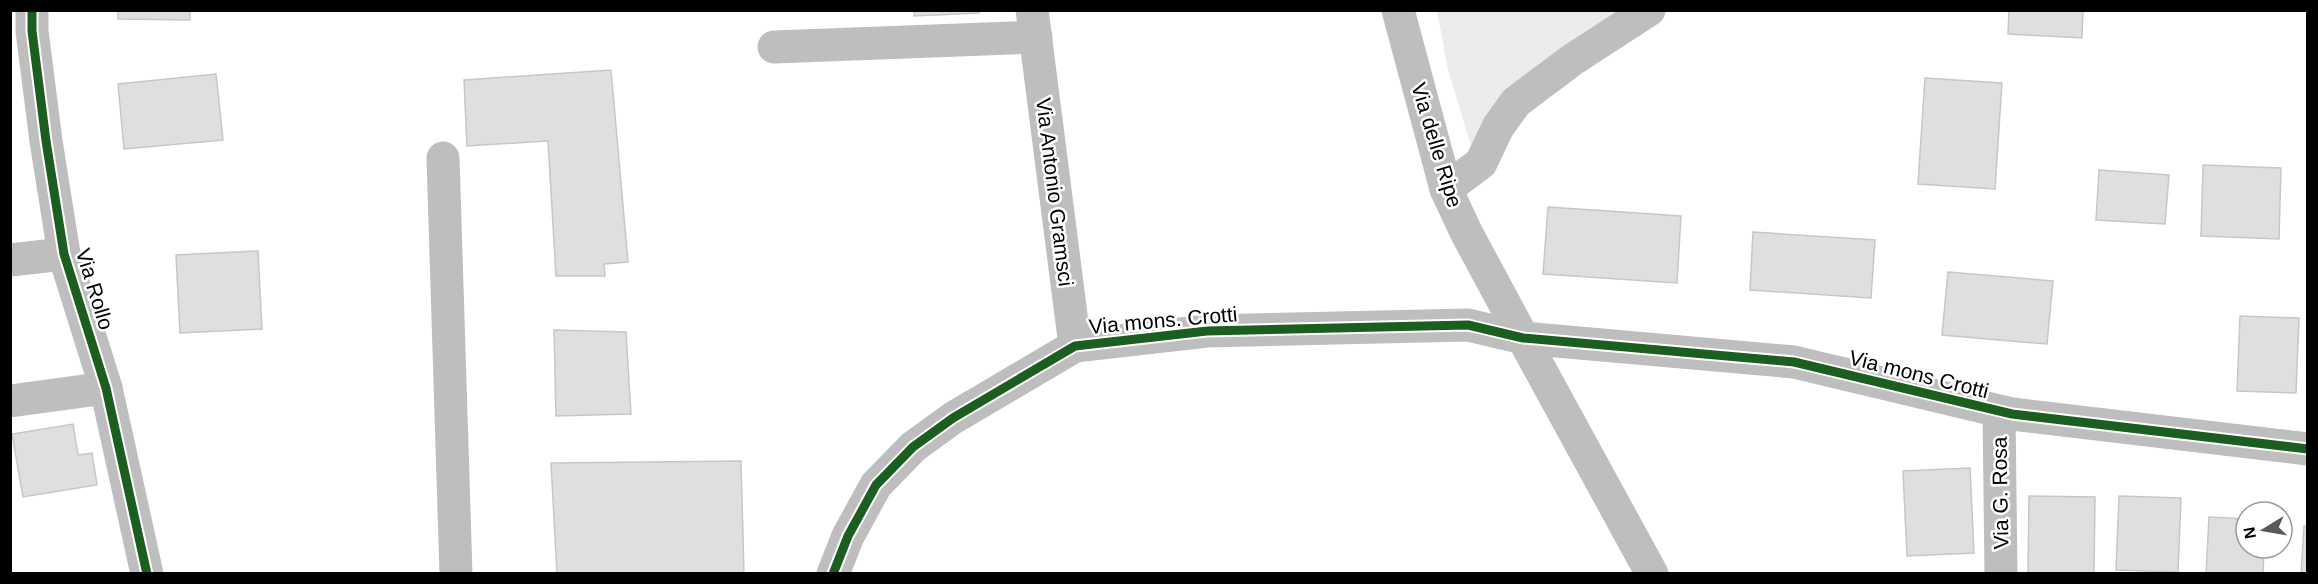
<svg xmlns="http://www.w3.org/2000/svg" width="2318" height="584" font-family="Helvetica,sans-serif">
<rect width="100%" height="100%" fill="#fff"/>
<!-- green -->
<path fill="#ececec" d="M1437 11H1633L1473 152 1448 70Z"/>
<!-- building -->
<g fill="#dfdfdf" stroke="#c7c7c7" stroke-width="1.5">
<path d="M118 10H190V20L118 19Z"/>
<path d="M914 10H979V13L914 16Z"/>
<path d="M2009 10H2083L2082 38 2008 34Z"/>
<path d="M611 70 628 262 604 264 605 276H556L548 141 467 146 464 80Z"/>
<path d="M216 74 223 140 124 149 118 84Z"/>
<path d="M1925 78 2002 83 1995 189 1918 184Z"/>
<path d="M2203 165 2281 168 2279 239 2201 236Z"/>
<path d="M2099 170 2169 175 2165 224 2096 220Z"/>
<path d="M1548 207 1681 216 1677 283 1543 274Z"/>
<path d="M1753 232 1875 240 1871 298 1750 290Z"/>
<path d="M258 251 262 329 180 333 176 255Z"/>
<path d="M1948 272 2053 281 2047 344 1942 335Z"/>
<path d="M2240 316 2299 318 2296 393 2237 391Z"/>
<path d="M554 330 626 332 631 414 556 416Z"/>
<path d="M73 424 78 455 92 453 97 485 23 497 12 434Z"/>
<path d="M741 461 744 574H557L551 463Z"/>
<path d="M1970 468 1974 553 1907 556 1903 471Z"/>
<path d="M2029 496 2095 497 2094 574H2028Z"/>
<path d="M2119 496 2181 498 2178 572 2116 570Z"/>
<path d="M2209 517 2246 519V548H2264L2263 574H2206Z"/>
<path d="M2304 526H2308V574H2301Z"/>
</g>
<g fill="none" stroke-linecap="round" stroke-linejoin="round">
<!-- minor -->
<g stroke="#bebebe" stroke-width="33">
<path d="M32 10V31L46 141 64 254 106 388 147 574"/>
<path d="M1032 10 1075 346"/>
<path d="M1398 10 1446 189 1466 232 1523 338 1652 574"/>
<path d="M774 47 1036 37"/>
<path d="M443 158 456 574"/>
<path d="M1446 189 1481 163 1498 127 1516 102 1572 60 1649 10"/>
<path d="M10 260 64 254"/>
<path d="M10 401 106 388"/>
<path d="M1999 412 2001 574"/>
<path d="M833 574 848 536 876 485 913 447 953 418 1075 346 1207 331 1468 325 1523 338 1794 362 2012 414 2308 449"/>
</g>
<!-- cycleway casing -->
<g stroke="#fff" stroke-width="13">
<g id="cycleway">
<path d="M32 10V31L46 141 64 254 106 388 147 574"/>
<path d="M833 574 848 536 876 485 913 447 953 418 1075 346 1207 331 1468 325 1523 338 1794 362 2012 414 2308 449"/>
</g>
</g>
<!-- cycleway -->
<use href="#cycleway" stroke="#1b5e20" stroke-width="9"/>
</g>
<g text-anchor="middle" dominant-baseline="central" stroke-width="5" stroke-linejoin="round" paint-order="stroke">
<!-- street labels -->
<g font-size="21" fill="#000" stroke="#fff">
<text transform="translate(1437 145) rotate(73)">Via delle Ripe</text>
<text transform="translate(1055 192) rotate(83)">Via Antonio Gramsci</text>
<text transform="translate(95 289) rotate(73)">Via Rollo</text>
<text transform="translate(1163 320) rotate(-5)">Via mons. Crotti</text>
<text transform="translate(1919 374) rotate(14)">Via mons Crotti</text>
<text transform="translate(2000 493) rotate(-91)">Via G. Rosa</text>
</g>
</g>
<!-- border -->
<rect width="2318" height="584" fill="none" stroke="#000000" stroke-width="24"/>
<!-- north arrow -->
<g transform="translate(2264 530) rotate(259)"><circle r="28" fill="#ffffff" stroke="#999999" stroke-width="1.5"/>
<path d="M0-4.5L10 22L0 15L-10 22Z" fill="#595959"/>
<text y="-9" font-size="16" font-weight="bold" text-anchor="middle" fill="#000000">N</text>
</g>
</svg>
